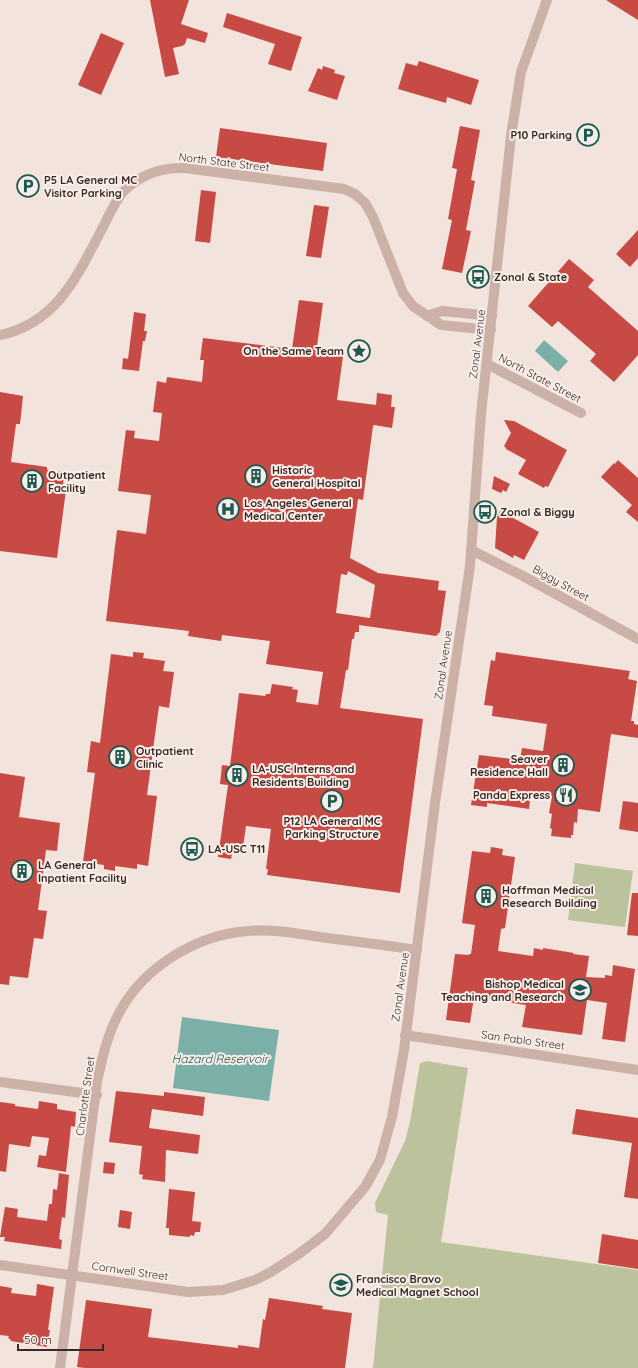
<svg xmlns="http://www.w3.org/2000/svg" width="638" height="1368" font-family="Quicksand,sans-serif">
<rect width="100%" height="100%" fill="#f2e3dc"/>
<!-- green -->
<g fill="#bcc29b">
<path d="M575 863 633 871 625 927 568 920Z"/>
<path d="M427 1061 468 1068 441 1242 638 1270V1368H373L388 1215 376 1212 375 1203 405 1141 410 1122 420 1063Z"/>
</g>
<!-- water -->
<g fill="#7ab0a8">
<path d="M544 340 568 361 558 372 535 351Z"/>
<path d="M182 1017 279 1030 269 1101 173 1088Z"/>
</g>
<!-- building -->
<g fill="#c84a44" fill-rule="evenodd">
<path d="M150 0H189L181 24 208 33 205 43 187 38 185 44 182 46 173 48 179 74 165 77Z"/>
<path d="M606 0H638V20Z"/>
<path d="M227 13 302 37 291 71 268 64 275 44 223 27Z"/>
<path d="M101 33 124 43 101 95 78 85Z"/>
<path d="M419 61 479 80 471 105 447 97 446 103 398 89 406 63 417 66Z"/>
<path d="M323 66 335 70 334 73 345 76 337 100 308 91 318 68 322 70Z"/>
<path d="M460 126 480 130 471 180 475 181 466 230 471 231 462 273 442 269 452 220 448 219 457 169 452 168Z"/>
<path d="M220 128 327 143 323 171 216 157Z"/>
<path d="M201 190 216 192 210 243 195 241Z"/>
<path d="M314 205 329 207 321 258 306 256Z"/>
<path d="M638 230V258L630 267 616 254Z"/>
<path d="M569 259 594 280 588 287 638 331V355L614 382 590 361 596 354 558 321 552 327 528 306Z"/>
<path d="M299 300 323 303 316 353 343 356 337 400 376 405 377 393 392 395 391 407H395L392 428 374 425 373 426 363 500 358 499 350 558 378 573 439 581 438 590 446 591 440 632 436 636 359 625V632H355L354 639H352L348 670H346L340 708 423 719 400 893 267 875 268 869H266L271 829 246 826 242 854 232 853 231 859 218 857 228 785 220 784 222 765 230 766 239 693 265 696 266 694H270L272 684 293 687 292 689 298 690 296 702 318 705 323 672 266 664 270 641 222 635 221 641 188 636 189 631 106 621 117 530 146 534 151 495 118 491 126 430 135 431 134 438 159 441 162 413 153 412 157 381 166 383 167 377 202 382 204 360H200L203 338 292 349ZM348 571 375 585 370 618 336 613 341 574 347 575Z"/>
<path d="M134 312 146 314 144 331H147L145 341H143L139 371 122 369 123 358 128 359Z"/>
<path d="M0 392 23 396 20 424H16L11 462 47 467V470L65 472 62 490H66L57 558 0 551Z"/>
<path d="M504 420 514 421 567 450 548 487 545 486 544 488 518 474 526 460 506 449V448L504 446 511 433Z"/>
<path d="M618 460 638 478V522L626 512 632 505 601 477 614 463 615 464Z"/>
<path d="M494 476 510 484 506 492 503 490 501 493 492 489Z"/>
<path d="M500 511 539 532 524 560 514 555 513 558 495 548 497 517Z"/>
<path d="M133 652 144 653 143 658 165 661 163 671 174 672 169 708 159 706 155 735 147 795 157 796 148 866 137 864V869L115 866V871L104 869V865L83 862 95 773 87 772 91 741 100 743 111 654 133 657Z"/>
<path d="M496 652 630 671 628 679 637 681 631 721H634V724L638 725V738L611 734 600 812 578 809 577 823 574 822 573 835H571V838L551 836 552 829 550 828 552 814 549 813 552 796 531 793 529 809 487 803V807L471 805 479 755 520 760 522 748 543 751 547 724 492 716 493 706 484 705 491 660 495 661Z"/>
<path d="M0 773 25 777 19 817 60 823 57 851 46 850 38 910 47 911 43 939 34 938 28 978 10 976 9 985 0 984Z"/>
<path d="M623 801 638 803V832L619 829Z"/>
<path d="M491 847 503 849 502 855 515 857 505 928 501 929 498 951 533 956 534 948 543 950V948L574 953 573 954 589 956 586 977 605 978V975L612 976 613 965 635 969 625 1042 602 1039 607 1003 587 1000 582 1035 522 1027 526 1005 474 997 470 1023 446 1020 455 954 469 955V954H471L475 925 462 923 472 851 490 853Z"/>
<path d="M632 893H638V936L627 935Z"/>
<path d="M116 1091 164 1096V1092L205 1097 203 1116 152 1109 149 1128 200 1135 198 1154 166 1150 165 1182 142 1179 143 1175 139 1174 142 1146 109 1142Z"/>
<path d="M39 1101 57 1104V1109L76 1112 75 1127 71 1126 66 1172 37 1167 39 1155 46 1156 49 1138 32 1136 30 1147 9 1144 6 1172 0 1171V1102L15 1104V1106L38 1109Z"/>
<path d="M576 1109 638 1118V1199L624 1197 632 1143 572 1134Z"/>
<path d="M104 1162 115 1163 114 1174 103 1173Z"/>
<path d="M59 1173 69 1175 65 1218 62 1217 59 1239 62 1240 61 1249 4 1241 5 1237H0L5 1207 18 1209 17 1217 47 1221 49 1204H52L53 1189 57 1190Z"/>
<path d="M169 1189 195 1192 192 1221 201 1222 200 1232H195L194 1236 190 1235V1237L169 1235V1228H166Z"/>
<path d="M120 1210 132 1212 130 1229 118 1227Z"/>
<path d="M602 1234 638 1240V1269L598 1263Z"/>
<path d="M37 1284 54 1287 48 1330H50L47 1347 11 1341 10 1339 8 1338 9 1336 0 1335V1286L12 1288 11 1293 36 1296Z"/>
<path d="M269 1298 323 1306 322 1309 352 1313 345 1368H85L77 1367 86 1300 152 1309 148 1337 238 1348V1345L259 1348 263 1319 265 1320Z"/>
</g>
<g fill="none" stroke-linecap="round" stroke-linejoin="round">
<!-- minor -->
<g stroke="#cbb1a7" stroke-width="10">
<path d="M427 316 442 311 492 316"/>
<path d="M0 335C58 323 78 274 103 227 109 215 115 201 124 191 141 174 161 167 185 168L344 189 355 194 365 203 373 217 403 293 413 306 441 325 491 330"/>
<path d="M487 364 581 413"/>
<path d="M471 550 523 576 638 639"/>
<path d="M405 1035 638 1070"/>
<path d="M0 1082 97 1095"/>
<path d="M0 1265 188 1292 223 1290 255 1280 271 1272 300 1253 325 1234 365 1187 380 1160 392 1117 404 1050 435 803 470 566 481 414 511 136 521 72 547 0"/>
<path d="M60 1368 97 1082C102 1059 107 1036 118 1015 142 968 195 935 248 931 272 929 296 933 320 937 352 941 385 945 417 950"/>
</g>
</g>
<!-- icons -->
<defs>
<g id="parking-ring" transform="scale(1.15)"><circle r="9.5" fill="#faeee8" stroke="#1d5a52" stroke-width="1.5"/><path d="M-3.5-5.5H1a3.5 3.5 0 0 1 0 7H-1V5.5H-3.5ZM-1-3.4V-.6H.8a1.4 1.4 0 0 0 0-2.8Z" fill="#1d5a52"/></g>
<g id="bus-ring" transform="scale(1.15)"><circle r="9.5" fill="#faeee8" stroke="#1d5a52" stroke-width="1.5"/><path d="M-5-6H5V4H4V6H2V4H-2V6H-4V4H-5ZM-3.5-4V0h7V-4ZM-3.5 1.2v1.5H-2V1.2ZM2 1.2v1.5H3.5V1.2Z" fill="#1d5a52"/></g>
<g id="sight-ring" transform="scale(1.15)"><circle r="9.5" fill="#faeee8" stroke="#1d5a52" stroke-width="1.5"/><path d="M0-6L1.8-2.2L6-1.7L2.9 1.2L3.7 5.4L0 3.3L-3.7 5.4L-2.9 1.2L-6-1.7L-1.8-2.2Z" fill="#1d5a52"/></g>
<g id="building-ring" transform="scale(1.15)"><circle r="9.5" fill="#faeee8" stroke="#1d5a52" stroke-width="1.5"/><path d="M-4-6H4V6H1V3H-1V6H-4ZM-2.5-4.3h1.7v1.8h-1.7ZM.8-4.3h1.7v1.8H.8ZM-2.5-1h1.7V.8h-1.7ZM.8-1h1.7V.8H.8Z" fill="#1d5a52"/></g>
<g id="hospital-ring" transform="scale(1.15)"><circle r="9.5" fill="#faeee8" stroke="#1d5a52" stroke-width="1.5"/><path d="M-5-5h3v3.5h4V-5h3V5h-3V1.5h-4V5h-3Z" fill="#1d5a52"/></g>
<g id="restaurant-ring" transform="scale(1.15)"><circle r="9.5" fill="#faeee8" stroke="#1d5a52" stroke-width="1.5"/><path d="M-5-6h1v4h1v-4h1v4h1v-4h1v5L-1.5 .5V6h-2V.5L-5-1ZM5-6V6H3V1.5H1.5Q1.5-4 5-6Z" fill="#1d5a52"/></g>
<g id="university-ring" transform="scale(1.15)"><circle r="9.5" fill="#faeee8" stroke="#1d5a52" stroke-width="1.5"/><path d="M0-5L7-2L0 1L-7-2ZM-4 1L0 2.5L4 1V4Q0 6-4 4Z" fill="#1d5a52"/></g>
<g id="school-ring" transform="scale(1.15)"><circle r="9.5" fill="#faeee8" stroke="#1d5a52" stroke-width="1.5"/><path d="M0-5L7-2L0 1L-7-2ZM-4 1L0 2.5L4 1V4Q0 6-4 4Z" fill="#1d5a52"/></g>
</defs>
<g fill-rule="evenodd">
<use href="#parking-ring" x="588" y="135"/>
<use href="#parking-ring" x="28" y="186"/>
<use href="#bus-ring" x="478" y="277"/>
<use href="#sight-ring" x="359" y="351"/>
<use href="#building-ring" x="256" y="476"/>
<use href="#building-ring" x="32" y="481"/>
<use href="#hospital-ring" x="228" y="509"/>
<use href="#bus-ring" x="485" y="512"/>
<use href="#building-ring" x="120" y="757"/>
<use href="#building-ring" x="563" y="765"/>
<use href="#building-ring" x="237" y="775"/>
<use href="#restaurant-ring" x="566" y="795"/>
<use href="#parking-ring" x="332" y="801"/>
<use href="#bus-ring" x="192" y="849"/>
<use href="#building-ring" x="22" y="871"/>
<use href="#building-ring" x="486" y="896"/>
<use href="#university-ring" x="580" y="990"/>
<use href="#school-ring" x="341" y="1285"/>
</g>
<g text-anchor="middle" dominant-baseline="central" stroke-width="4" stroke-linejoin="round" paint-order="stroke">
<!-- poi labels -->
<g font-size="11" font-weight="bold" fill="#372a28" stroke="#faeee8" text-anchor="start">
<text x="572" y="135" text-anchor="end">P10 Parking</text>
<text x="44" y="180">P5 LA General MC<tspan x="44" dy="13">Visitor Parking</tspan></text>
<text x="494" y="277">Zonal &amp; State</text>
<text x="344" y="351" text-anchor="end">On the Same Team</text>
<text x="272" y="470">Historic<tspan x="272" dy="13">General Hospital</tspan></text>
<text x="48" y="475">Outpatient<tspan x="48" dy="13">Facility</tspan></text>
<text x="244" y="503">Los Angeles General<tspan x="244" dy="13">Medical Center</tspan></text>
<text x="500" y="512">Zonal &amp; Biggy</text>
<text x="136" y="751">Outpatient<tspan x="136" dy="13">Clinic</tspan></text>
<text x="548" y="759" text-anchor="end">Seaver<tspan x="548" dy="13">Residence Hall</tspan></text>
<text x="252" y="769">LA-USC Interns and<tspan x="252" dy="13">Residents Building</tspan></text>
<text x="550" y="795" text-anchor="end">Panda Express</text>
<text x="332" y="821" text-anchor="middle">P12 LA General MC<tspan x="332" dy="13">Parking Structure</tspan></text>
<text x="208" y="849">LA-USC T11</text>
<text x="38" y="865">LA General<tspan x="38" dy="13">Inpatient Facility</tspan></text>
<text x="502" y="890">Hoffman Medical<tspan x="502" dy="13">Research Building</tspan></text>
<text x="564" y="984" text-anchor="end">Bishop Medical<tspan x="564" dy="13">Teaching and Research</tspan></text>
<text x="356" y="1279">Francisco Bravo<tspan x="356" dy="13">Medical Magnet School</tspan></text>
</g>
<!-- street labels -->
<g font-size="11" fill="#372a28" stroke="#faeee8">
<text transform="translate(224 162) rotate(7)">North State Street</text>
<text transform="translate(477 344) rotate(-83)">Zonal Avenue</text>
<text transform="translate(540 378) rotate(28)">North State Street</text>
<text transform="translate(561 583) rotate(29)">Biggy Street</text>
<text transform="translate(443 665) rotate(-82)">Zonal Avenue</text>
<text transform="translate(400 987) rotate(-82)">Zonal Avenue</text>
<text transform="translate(523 1040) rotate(8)">San Pablo Street</text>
<text transform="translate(85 1096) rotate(-82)">Charlotte Street</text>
<text transform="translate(130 1271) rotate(8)">Cornwell Street</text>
</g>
<!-- water labels -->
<g font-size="12" font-style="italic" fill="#1d5a52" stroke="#faeee8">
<text x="220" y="1058">Hazard Reservoir</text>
</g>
</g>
<!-- scale -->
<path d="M18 1344v6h85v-6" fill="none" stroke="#372a28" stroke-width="2"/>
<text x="24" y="1344" font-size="12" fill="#372a28" stroke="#faeee8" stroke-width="3" paint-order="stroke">50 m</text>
</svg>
